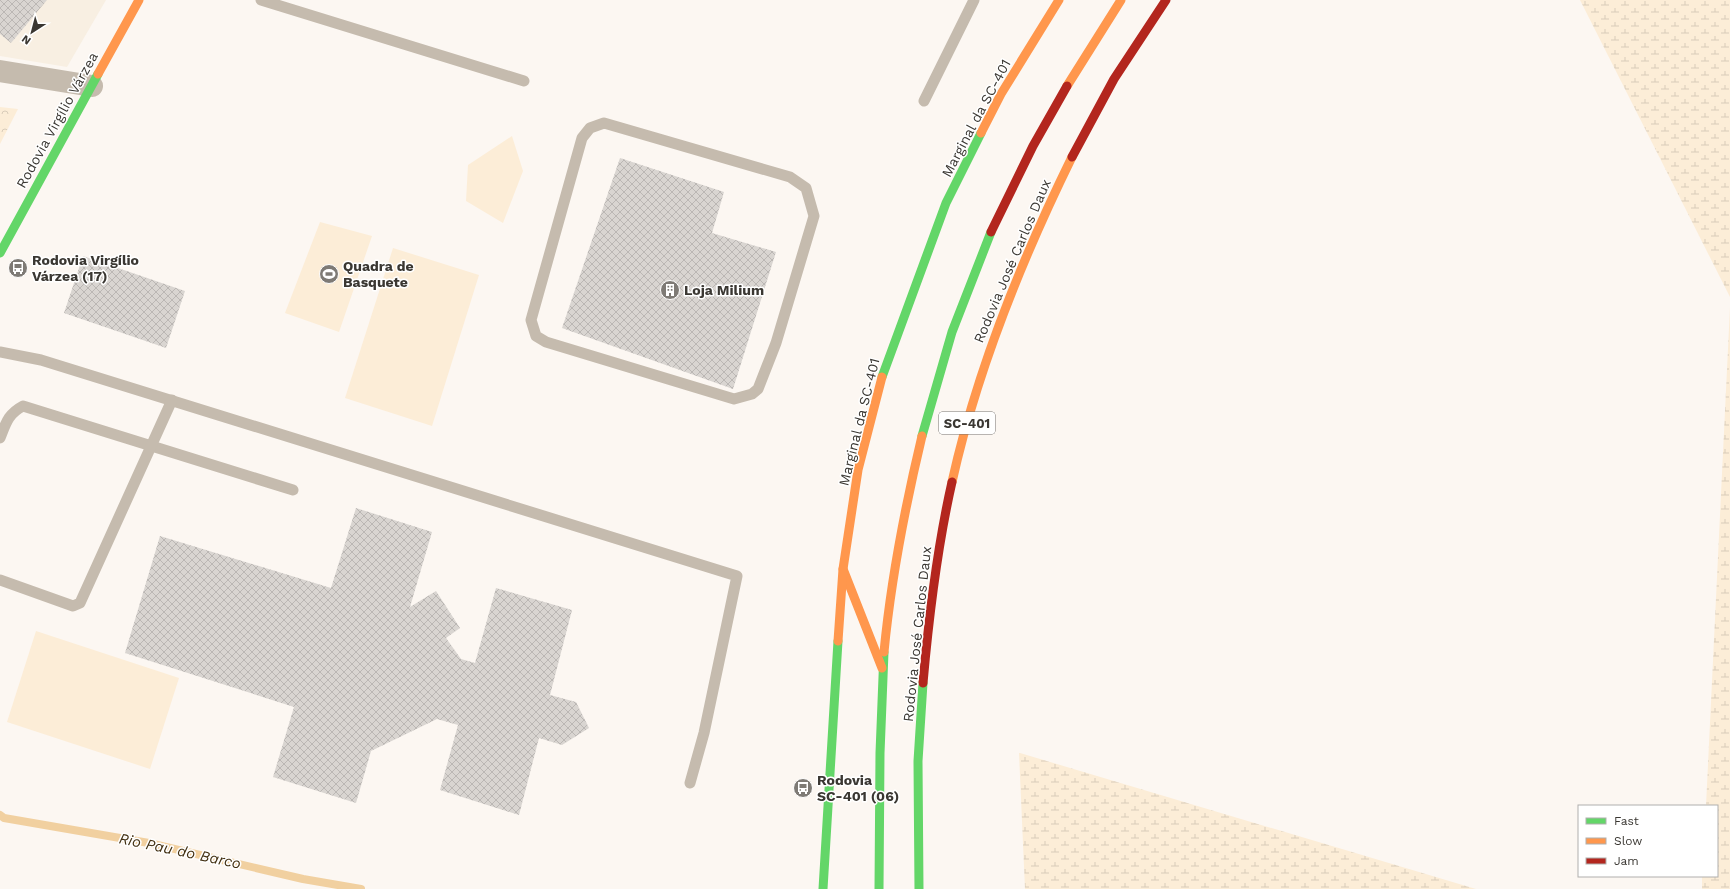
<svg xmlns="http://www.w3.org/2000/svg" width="1730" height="889" font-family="'Work Sans',sans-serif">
<defs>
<pattern id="forest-crowns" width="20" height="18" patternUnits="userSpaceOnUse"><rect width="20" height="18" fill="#fcedd7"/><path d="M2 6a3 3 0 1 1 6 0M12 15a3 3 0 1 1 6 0" fill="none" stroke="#d9ccb9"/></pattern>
<pattern id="wetland-marsh" width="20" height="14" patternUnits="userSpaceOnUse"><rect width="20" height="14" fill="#fcedd7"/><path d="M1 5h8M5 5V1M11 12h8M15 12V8" fill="none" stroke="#d9ccb9"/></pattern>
<pattern id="building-cross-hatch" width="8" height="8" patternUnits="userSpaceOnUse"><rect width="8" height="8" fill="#d9d5d1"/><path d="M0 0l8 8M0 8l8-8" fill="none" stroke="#bbb7b4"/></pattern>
</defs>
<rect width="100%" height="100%" fill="#fcf7f2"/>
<!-- built -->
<path fill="#f8efe2" d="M0 0H106L67 67 0 56Z"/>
<!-- grass -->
<g fill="#fcedd7">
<path d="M512 136 523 171 503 223 466 201 468 165Z"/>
<path d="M320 222 372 236 339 332 285 313Z"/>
<path d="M393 248 479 275 432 426 345 398Z"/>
<path d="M36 631 179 678 150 769 7 722Z"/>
</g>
<!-- forest -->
<path fill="url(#forest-crowns)" d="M0 107 18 109 0 144Z"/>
<!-- wetland -->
<g fill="url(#wetland-marsh)">
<path d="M1580 0H1730V297Z"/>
<path d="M1730 307V889H1702V876H1717V806H1706Z"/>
<path d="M1019 753H1020L1476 889H1025Z"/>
</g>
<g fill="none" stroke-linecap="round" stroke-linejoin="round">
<!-- stream -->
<path stroke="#f1d0a0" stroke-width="8" d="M0 815 4 818 149 843 303 879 361 889"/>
</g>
<!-- building -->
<g fill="url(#building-cross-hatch)">
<path d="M0 0H47L11 43 0 34Z"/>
<path d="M620 158 724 192 712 233 776 252 733 389 562 328Z"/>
<path d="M83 256 185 291 166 348 64 313Z"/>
<path d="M356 508 432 532 410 607 436 591 460 628 446 638 461 659 475 663 496 588 572 610 550 695 576 702 589 728 562 745 539 738 519 815 440 790 458 725 437 719 371 751 356 803 273 777 294 707 125 653 160 536 331 588Z"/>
</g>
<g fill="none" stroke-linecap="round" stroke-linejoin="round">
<!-- lane -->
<g stroke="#c5bbae" stroke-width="11">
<path d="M261 0 524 81"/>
<path d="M924 101 974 0"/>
<path d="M604 123 790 177 806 188 814 216 776 343 758 389 752 394 734 399 546 342 536 336 531 320 582 138 590 128Z"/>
<path d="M0 352 41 360 737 576 704 733 690 783"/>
<path d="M0 438C6 423 8 414 23 406L293 490"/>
<path d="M0 580 73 606 80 603 172 400"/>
</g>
<!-- street -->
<path stroke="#c5bbae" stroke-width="22" d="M0 71 92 86"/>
<!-- fast -->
<g stroke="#63d668" stroke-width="9">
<path d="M0 253 98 74"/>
<path d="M882 377 946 203 981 133"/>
<path d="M922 436 952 332 991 232"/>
<path d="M823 889 838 641"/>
<path d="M879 889 880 753 884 652"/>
<path d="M919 889 918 761 923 683"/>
</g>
<!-- slow -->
<g stroke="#ff974d" stroke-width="9">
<path d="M98 74 139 0"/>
<path d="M1067 86 1121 0"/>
<path d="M981 133 1001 94 1059 0"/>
<path d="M952 482C977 369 1021 261 1072 157"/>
<path d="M843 569 882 668"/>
<path d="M838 641 843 569 858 470 882 377"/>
<path d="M884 652C891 579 905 507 922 436"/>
</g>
<!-- jam -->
<g stroke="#b3261e" stroke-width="9">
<path d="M1072 157 1114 79 1166 0"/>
<path d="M991 232 1033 146 1067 86"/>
<path d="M923 683C929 615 937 548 952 482"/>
</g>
</g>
<!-- icons -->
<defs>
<g id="bus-disc" transform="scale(1)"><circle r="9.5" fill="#7e7a75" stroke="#fff"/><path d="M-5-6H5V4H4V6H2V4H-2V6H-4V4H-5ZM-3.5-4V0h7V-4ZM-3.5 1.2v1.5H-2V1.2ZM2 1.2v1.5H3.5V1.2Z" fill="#fff"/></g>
<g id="stadium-disc" transform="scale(1)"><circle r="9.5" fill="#7e7a75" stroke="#fff"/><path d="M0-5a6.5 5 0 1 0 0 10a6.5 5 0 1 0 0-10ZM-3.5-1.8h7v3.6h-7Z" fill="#fff"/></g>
<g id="building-disc" transform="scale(1)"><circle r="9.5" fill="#7e7a75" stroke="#fff"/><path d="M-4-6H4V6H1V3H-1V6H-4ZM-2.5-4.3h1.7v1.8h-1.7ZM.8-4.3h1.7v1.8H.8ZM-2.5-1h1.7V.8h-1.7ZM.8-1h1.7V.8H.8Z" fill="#fff"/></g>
</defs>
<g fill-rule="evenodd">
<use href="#bus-disc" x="18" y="268"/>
<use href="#stadium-disc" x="329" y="274"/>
<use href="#building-disc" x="670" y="290"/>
<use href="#bus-disc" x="803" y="788"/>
</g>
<g text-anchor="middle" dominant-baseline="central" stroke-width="3" stroke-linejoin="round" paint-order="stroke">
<!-- shield labels -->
<rect fill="#fff" stroke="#757370" stroke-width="1" x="939" y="412" width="56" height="22" rx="3"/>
<g font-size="13" font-weight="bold" fill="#3a3732">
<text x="967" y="423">SC-401</text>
</g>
<!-- street labels -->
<g font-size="14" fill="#3a3732" stroke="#fff">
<text transform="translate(976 118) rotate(-62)">Marginal da SC-401</text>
<text transform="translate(57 120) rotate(-61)">Rodovia Virgílio Várzea</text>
<text transform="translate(1012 261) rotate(-67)">Rodovia José Carlos Daux</text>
<text transform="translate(859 422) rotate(-76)">Marginal da SC-401</text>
<text transform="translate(917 634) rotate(-84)">Rodovia José Carlos Daux</text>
</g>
<!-- poi labels -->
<g font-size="14" font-weight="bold" fill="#3a3732" stroke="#fff" text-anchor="start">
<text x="32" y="260">Rodovia Virgílio<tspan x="32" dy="16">Várzea (17)</tspan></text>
<text x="343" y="266">Quadra de<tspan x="343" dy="16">Basquete</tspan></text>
<text x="684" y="290">Loja Milium</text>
<text x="817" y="780">Rodovia<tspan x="817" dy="16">SC-401 (06)</tspan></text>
</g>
<!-- water labels -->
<g font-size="15" font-style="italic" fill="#412f11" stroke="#fff">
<text transform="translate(180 851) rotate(12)">Rio Pau do Barco</text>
</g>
</g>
<!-- legend -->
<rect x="1578" y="805" width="140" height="72" fill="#ffffff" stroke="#b0afad"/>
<rect x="1586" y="818" width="20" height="6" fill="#63d668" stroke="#b0afad"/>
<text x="1614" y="825" font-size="12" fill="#3a3732">Fast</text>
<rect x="1586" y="838" width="20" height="6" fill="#ff974d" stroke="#b0afad"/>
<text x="1614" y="845" font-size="12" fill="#3a3732">Slow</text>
<rect x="1586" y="858" width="20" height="6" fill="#b3261e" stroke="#b0afad"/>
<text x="1614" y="865" font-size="12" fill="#3a3732">Jam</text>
<!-- north arrow -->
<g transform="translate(32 32) rotate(216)" stroke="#ffffff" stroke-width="3" paint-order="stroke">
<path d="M0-3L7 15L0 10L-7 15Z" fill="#3a3732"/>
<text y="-6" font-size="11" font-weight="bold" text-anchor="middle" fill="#3a3732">N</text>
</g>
</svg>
